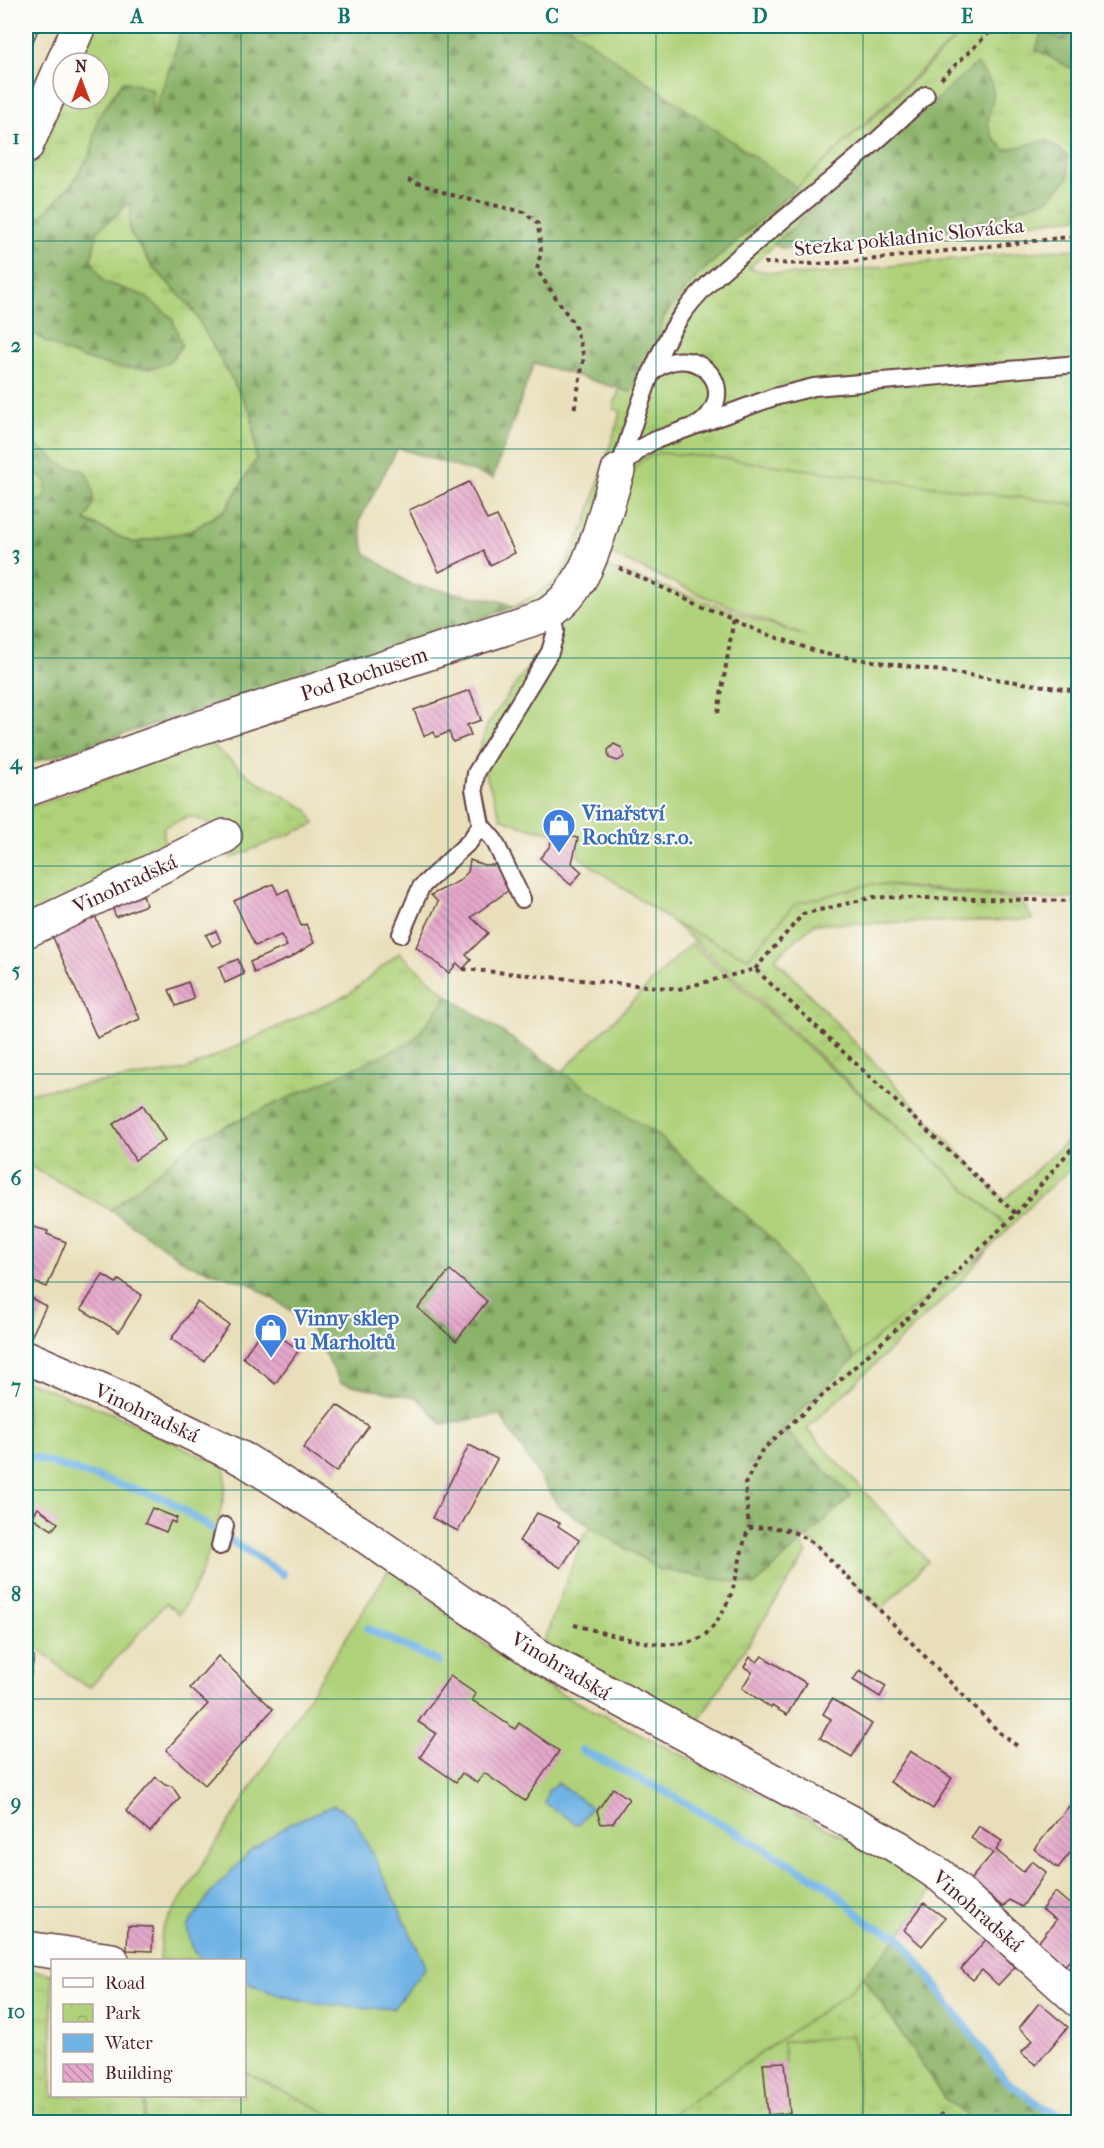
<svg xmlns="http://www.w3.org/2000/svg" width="1104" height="2148" font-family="'IM FELL French Canon',serif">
<defs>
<pattern id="grass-tufts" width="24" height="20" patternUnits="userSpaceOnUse" patternTransform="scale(1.5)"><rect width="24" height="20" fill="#afd179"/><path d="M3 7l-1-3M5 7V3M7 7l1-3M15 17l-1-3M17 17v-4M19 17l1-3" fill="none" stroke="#98b369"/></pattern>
<pattern id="forest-firs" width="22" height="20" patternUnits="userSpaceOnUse" patternTransform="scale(1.5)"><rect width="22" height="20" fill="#8bb369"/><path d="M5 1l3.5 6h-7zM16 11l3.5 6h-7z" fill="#749157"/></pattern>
<pattern id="park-crowns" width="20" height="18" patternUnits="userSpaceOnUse" patternTransform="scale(1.5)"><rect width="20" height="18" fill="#afd179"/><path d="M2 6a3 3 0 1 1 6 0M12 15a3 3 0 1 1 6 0" fill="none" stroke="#98b369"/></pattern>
<pattern id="building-back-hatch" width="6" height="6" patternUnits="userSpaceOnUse" patternTransform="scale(1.5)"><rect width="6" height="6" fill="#e5a9cb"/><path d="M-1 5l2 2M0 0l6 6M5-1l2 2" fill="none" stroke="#bc89a5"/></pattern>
</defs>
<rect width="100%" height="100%" fill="#fdfcf7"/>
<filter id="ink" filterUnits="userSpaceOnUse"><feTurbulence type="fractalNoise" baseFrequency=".0167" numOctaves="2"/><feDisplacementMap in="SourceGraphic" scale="12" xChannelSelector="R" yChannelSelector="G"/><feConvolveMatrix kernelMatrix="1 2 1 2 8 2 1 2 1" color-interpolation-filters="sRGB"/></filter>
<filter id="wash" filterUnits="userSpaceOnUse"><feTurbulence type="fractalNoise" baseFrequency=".008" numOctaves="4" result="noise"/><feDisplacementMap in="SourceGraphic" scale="24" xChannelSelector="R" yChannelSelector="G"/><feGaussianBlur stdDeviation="1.35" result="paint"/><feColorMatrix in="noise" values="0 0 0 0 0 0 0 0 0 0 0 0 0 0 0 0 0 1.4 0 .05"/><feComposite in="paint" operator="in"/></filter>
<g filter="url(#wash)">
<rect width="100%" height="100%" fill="#e8dfba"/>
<!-- grass -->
<g fill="url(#grass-tufts)" stroke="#7c7852" stroke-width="1.5">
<path d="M92 26H181L152 266 191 307 252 415 256 460 226 509 191 531 133 543 44 500 26 503V184L63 95V99H99V63H76Z"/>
<path d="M968 26H1078V31L1060 40 1078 72V218L953 230 1049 199 990 136 987 114 993 95 991 83 976 65 749 268C794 281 844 271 890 266 953 259 1016 252 1078 249V505L710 457 658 453 545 627 515 607 559 579 586 523 621 411 613 409 619 389 631 392 638 371 655 347 664 316 696 277 896 97Z"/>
<path d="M209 742 250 777 308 810 315 824 231 858 218 826 189 816 164 827V859L26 918V809Z"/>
<path d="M872 884 1021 900 1033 920 814 924 775 958 1004 1200 1078 1131V1163L1038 1197 1009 1228 674 923 748 958 795 903Z"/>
<path d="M399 953 448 996 412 1042 197 1139 111 1210 26 1164V1093L185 1070 349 994Z"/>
<path d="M987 1252 953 1290 807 1429 928 1561 881 1610 806 1536 783 1428 880 1332Z"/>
<path d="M592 1527 661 1570 755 1585 800 1543 807 1553 695 1726 543 1643 584 1535Z"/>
<path d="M26 1970 52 1974V2096H145L143 2122H26Z"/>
<path d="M864 1976 944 2098 975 2122H661L849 1992Z"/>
</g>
<!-- forest -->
<g fill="url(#forest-firs)" stroke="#6a694a" stroke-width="1.5">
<path d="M180 26H568L797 187 696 277 664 316 655 347 638 371 631 392 534 363 493 478 398 448 359 521 365 553 412 585 500 601 515 607 378 654 32 763 29 740 26 736V504L44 499 47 483 38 474 26 480V437L64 466 85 471C95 491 98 501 85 521L133 543 191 531 226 509 256 460 252 415 191 307 152 266 129 230 131 202 98 230 91 260 104 282 145 296 172 318 182 345C178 350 173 360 167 363 134 381 48 353 26 325V240L30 229 73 182 91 153 98 118 123 81 153 90 152 119 178 43Z"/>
<path d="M1043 28 1060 40 1078 31V72L1036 50Z"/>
<path d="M976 64C981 70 989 77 991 84 1002 109 970 118 1005 150L1047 140 1068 156V178L1049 199 953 230 820 249 781 248 774 244Z"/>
<path d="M448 996 662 1138 775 1242 855 1358 783 1428 851 1496 755 1585 661 1570 559 1507 500 1415 442 1424 418 1398 341 1383 306 1320 250 1284 188 1264 111 1210 197 1139 412 1042Z"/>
<path d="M871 1925 899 1936 1005 2080 1041 2106 1077 2122H975L944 2098 848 1953Z"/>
</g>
<!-- park -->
<path fill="url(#park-crowns)" stroke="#7c7852" stroke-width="1.5" d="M245 2072 346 2122H144L146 2096H244Z"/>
<!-- garden -->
<g fill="#afd179" stroke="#7c7852" stroke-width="1.5">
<path d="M568 26H968L797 187Z"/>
<path d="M658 453 710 457 1078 505V897L1048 899 872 884 795 904 748 958 674 923 579 857 575 837 521 826 501 818 478 753 487 725 600 565 807 637 696 593 606 552 632 471 642 460Z"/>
<path d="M691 943 1009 1228C964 1278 902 1310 855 1358L775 1242 662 1138 562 1072Z"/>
<path d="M26 1381 111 1413 225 1467C229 1503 201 1585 179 1614L166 1603 90 1687 73 1678 26 1638Z"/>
<path d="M390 1568 502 1658 546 1686 936 1884 899 1936 849 1992 661 2122H346L245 2072 244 1960H160L162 1929Z"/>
<path d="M853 2036 861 2122H790L783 2042Z"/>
</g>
<!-- water -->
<g fill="#6fb3e5" stroke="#5c6988" stroke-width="1.5">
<path d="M558 1783 591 1807 578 1825 545 1803 548 1791Z"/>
<path d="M334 1805 353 1817 365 1838 426 1966 393 2009C345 2007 287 2004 245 1981L244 1960H203C192 1952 190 1941 187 1927L210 1894 251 1850 291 1823Z"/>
</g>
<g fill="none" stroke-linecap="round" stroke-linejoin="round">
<!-- stream -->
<g stroke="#6fb3e5" stroke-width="8">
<path d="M26 1455 166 1499 283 1574"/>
<path d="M368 1629 439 1662"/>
<path d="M582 1750 666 1792 827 1885 871 1925 899 1936 1005 2080 1041 2106 1077 2122"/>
</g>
</g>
<g id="blocks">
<!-- building -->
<g fill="url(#building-back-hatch)">
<path d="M26 26 37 32 26 58Z"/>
<path d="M26 86 39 91 32 107 26 104Z"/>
<path d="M469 482 487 520 497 516 515 553 490 565 483 551 439 572 409 510Z"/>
<path d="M470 690 481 720 467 725 471 735 453 742 449 732 436 737 434 732 424 736 414 710Z"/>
<path d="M614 744 622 748 624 757 618 761 609 758 608 750Z"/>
<path d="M553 833 578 838 572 863 582 872 571 885 540 858 550 846Z"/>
<path d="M470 860 484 865H500L509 890 471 917 488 933 466 955 471 960 463 969 457 963 449 973 416 947 438 902 431 895 459 881 468 872Z"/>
<path d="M273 884 278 894 288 889 301 926 306 924 314 943 290 958 254 973 250 962 287 946 281 935 255 946 234 901Z"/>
<path d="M143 895 146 905 116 917 112 907Z"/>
<path d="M95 916 140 1019 97 1038 52 935Z"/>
<path d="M216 931 221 942 212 946 206 935Z"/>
<path d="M238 959 244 974 225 983 219 967Z"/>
<path d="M188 982 194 999 176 1006 169 990Z"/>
<path d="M143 1105 165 1140 135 1160 113 1124Z"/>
<path d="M26 1225 48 1231 47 1234 66 1242 47 1287 26 1279Z"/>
<path d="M450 1270 487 1301 456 1341 418 1308Z"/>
<path d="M103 1275 116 1283 119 1280 142 1295 119 1332 81 1309Z"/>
<path d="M29 1297 46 1306 31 1337 26 1334V1305Z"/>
<path d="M197 1302 229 1325 204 1361 171 1339Z"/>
<path d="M265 1326 299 1350 275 1384 243 1357Z"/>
<path d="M337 1405 369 1426 336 1472 303 1448Z"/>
<path d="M469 1445 497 1459 458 1531 432 1518Z"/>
<path d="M38 1508 58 1523 52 1530 32 1517Z"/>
<path d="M152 1508 177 1518 175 1523 171 1521 166 1532 145 1523Z"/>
<path d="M537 1513 560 1523 558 1526 579 1540 561 1568 519 1541Z"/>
<path d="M26 1655 34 1656 27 1699 26 1698Z"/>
<path d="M218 1656 273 1709 205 1785 166 1750 208 1704 190 1688Z"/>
<path d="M762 1656 806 1683 787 1715 772 1706 771 1708 742 1688 752 1672 744 1667 750 1657 757 1662Z"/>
<path d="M860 1670 886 1686 880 1697 853 1680Z"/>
<path d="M450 1676 476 1694 472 1700 515 1729 519 1723 559 1751 525 1801 484 1773 477 1783 462 1773 456 1782 420 1757 436 1733 418 1722Z"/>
<path d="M832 1699 872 1724 852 1757 820 1738 831 1719 823 1714Z"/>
<path d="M910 1751 952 1778 933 1809 890 1782Z"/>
<path d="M156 1777 165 1785 172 1786 180 1798 150 1832 126 1811Z"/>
<path d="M613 1788 629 1799 613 1823 601 1824 597 1811Z"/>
<path d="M1070 1805 1078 1813V1843L1058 1868 1034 1849Z"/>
<path d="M979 1826 1002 1841 996 1850 1023 1872 1032 1861 1046 1872 1022 1907 1009 1900 1003 1907 970 1880 993 1853 971 1838Z"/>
<path d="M1055 1892 1078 1911V1954L1077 1952 1062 1969 1036 1945 1056 1920 1042 1909Z"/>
<path d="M924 1903 945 1918 922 1946 904 1930Z"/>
<path d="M128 1926 153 1927 152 1951 127 1950Z"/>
<path d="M989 1936 1002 1948 999 1951 1015 1967 998 1985 982 1970 973 1980 961 1969Z"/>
<path d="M1039 2003 1068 2027 1036 2065 1021 2053 1033 2040 1019 2028Z"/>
<path d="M785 2062 790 2113 768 2115 763 2063Z"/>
<path d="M1078 2065V2080L1071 2074Z"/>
<path d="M942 2113 952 2122H931Z"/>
</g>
</g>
</g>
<g filter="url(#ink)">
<use href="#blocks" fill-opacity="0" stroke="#623c40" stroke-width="1.5"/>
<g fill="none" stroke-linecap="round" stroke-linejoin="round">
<!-- lane casing -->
<g stroke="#623c40" stroke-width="20">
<g id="lane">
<path d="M651 373C692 337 744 387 701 423"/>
<path d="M622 467 641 448 653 441 774 397 814 387 1078 364"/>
<path d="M618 471C636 419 649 365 679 319 701 285 737 259 767 233 821 188 876 144 926 95"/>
<path d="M481 825 494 840 522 899"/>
<path d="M401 934 421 887 470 841 481 825 474 789 476 773 550 652 556 631 553 611"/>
<path d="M220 1546 225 1526"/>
</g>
</g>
<!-- street casing -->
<g stroke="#623c40" stroke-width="36">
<g id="street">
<path d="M26 147 79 26"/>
<path d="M26 790 187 732 546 615C593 586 601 520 618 471"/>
<path d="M26 931 225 836"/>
<path d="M26 1357 113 1395 245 1460 365 1536 542 1658 898 1847 941 1876 1078 2000"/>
<path d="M26 1948 112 1960"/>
</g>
</g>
<!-- path -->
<g stroke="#623c40" stroke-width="4" stroke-dasharray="4.5 4.5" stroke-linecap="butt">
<path d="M941 79 996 26"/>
<path d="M408 180 458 197 524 212 538 224 541 251 537 270 575 326 584 357 574 411"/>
<path d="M764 263 816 264 849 262 1078 236"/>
<path d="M619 568 758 631 824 654 1078 691"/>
<path d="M718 713 734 618"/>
<path d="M463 969 679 989 755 969 1016 1214 890 1335 762 1450 745 1484 749 1528"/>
<path d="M755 969 803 914 874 897 1078 901"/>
<path d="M1016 1214 1078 1141"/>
<path d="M574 1625C608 1633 678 1659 707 1633 717 1624 726 1607 731 1594 739 1573 740 1550 749 1528 777 1526 792 1528 816 1545L1001 1734 1020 1748"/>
</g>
<!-- lane -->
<use href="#lane" stroke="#fff" stroke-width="16"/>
<!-- street -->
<use href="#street" stroke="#fff" stroke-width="33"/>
</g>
</g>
<!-- grid -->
<path fill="none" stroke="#0f766e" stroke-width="1.5" stroke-opacity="0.55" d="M241 26V1960M448 26V2122M656 26V2122M863 26V2122M26 241H1078M26 449H1078M26 658H1078M26 866H1078M26 1074H1078M26 1282H1078M26 1490H1078M26 1699H1078M26 1907H1078M241 2096V2122"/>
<!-- icons -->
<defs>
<g id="shop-pin" transform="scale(1.725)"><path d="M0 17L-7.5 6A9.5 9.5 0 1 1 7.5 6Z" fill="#3f7fe0" stroke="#fdfcf7"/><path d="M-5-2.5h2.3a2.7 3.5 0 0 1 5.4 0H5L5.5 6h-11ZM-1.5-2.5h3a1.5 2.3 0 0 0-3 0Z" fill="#fff"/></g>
</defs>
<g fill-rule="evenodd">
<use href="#shop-pin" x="559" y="825"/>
<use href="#shop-pin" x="271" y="1330"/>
</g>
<g text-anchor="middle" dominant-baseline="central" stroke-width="4.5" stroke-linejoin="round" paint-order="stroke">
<!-- street labels -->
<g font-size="21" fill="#4a1f2b" stroke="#fdfcf7">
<text transform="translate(909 237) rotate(-6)">Stezka pokladnic Slovácka</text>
<text transform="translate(364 674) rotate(-18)">Pod Rochusem</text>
<text transform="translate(125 884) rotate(-25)">Vinohradská</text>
<text transform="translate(147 1413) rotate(25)">Vinohradská</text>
<text transform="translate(561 1666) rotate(31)">Vinohradská</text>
<text transform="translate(978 1911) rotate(41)">Vinohradská</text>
</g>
<!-- shop labels -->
<g font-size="21" font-weight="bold" fill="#366cbe" stroke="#fdfcf7" text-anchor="start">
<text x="582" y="813">Vinařství<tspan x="582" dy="24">Rochůz s.r.o.</tspan></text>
<text x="294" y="1318">Vinny sklep<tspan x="294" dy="24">u Marholtů</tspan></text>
</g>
</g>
<!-- margin -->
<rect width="1104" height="2148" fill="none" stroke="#fdfcf7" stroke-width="66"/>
<!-- legend -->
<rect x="51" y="1959" width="195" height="138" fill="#fdfcf7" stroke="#b5a4a5" stroke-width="1.5"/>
<rect x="63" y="1978" width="30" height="9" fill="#ffffff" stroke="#b5a4a5" stroke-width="1.5"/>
<text x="105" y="1989" font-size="18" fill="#4a1f2b">Road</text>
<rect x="63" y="2004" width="30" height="18" fill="url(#park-crowns)" stroke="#b5a4a5" stroke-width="1.5"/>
<text x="105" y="2019" font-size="18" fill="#4a1f2b">Park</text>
<rect x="63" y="2034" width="30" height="18" fill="#6fb3e5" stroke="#b5a4a5" stroke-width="1.5"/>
<text x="105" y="2049" font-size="18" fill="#4a1f2b">Water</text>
<rect x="63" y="2064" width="30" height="18" fill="url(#building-back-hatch)" stroke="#b5a4a5" stroke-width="1.5"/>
<text x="105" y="2079" font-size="18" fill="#4a1f2b">Building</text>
<!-- north arrow -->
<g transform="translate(81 81)"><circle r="28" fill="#fdfcf7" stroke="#b5a4a5" stroke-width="1.5"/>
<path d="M0-4.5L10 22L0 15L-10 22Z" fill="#c8321e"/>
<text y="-9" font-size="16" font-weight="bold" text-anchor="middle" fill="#4a1f2b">N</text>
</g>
<rect x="33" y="33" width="1038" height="2082" fill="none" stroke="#0f766e" stroke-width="2"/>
<g font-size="20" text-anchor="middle" font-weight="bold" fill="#0f766e">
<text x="137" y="23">A</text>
<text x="344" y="23">B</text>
<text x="552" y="23">C</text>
<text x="760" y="23">D</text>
<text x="967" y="23">E</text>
<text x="16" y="144">1</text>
<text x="16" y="352">2</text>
<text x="16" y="560">3</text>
<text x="16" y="769">4</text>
<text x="16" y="977">5</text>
<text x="16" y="1185">6</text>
<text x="16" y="1393">7</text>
<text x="16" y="1601">8</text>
<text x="16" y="1810">9</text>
<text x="16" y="2018">10</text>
</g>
</svg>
